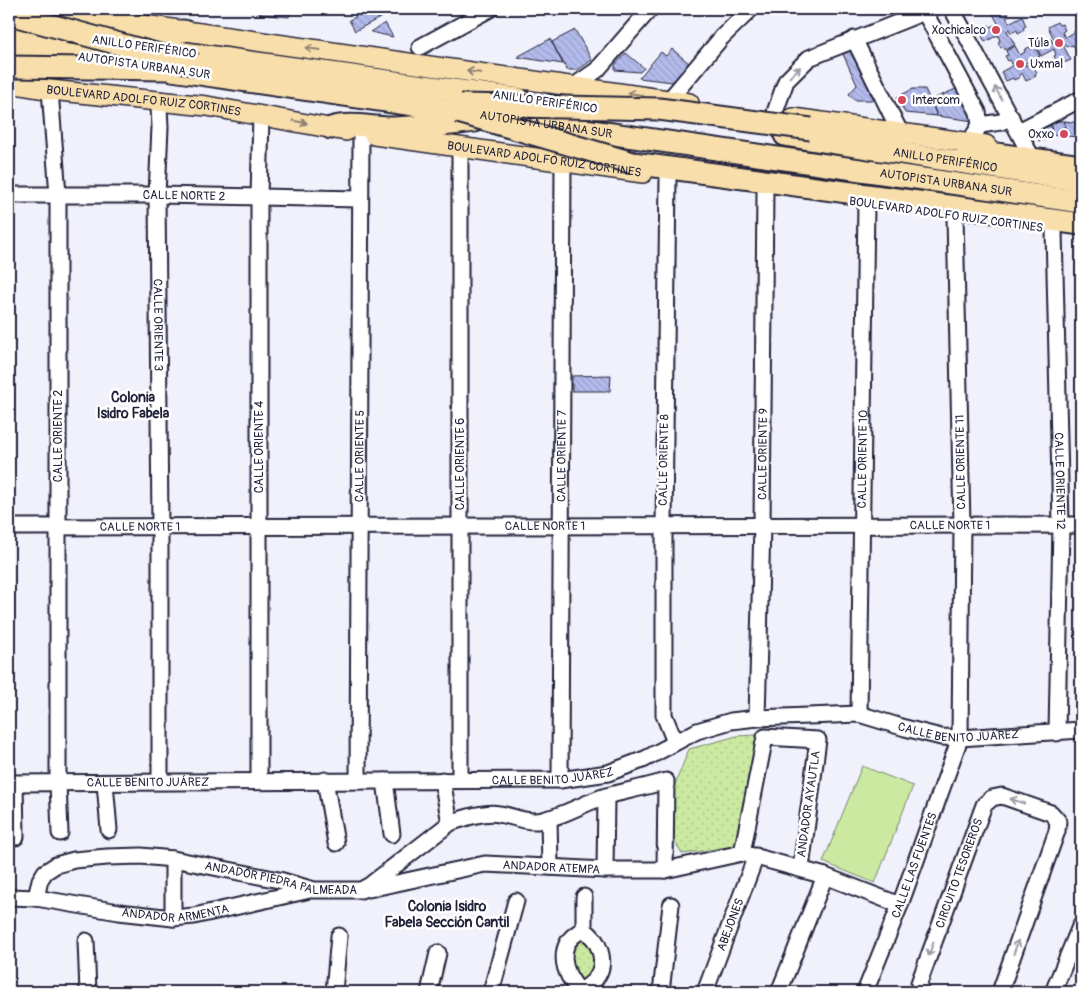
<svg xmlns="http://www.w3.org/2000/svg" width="1090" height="1001" font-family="Pangolin,sans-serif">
<defs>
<pattern id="park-dots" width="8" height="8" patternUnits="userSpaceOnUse" patternTransform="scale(1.25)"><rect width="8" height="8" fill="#cbe9a1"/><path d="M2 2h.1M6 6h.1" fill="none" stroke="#aec88c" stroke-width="1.8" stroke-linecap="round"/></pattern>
<pattern id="building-back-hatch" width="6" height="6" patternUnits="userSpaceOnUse" patternTransform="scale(1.25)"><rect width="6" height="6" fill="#b3bbec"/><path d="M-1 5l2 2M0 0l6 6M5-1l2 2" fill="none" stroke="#9aa0cb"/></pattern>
</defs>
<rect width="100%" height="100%" fill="#f0f1fb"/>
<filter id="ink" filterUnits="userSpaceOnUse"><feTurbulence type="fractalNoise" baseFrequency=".02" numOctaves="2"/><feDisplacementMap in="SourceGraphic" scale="10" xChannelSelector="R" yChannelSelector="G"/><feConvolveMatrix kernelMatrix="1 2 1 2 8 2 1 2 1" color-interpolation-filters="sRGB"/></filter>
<g filter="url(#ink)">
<!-- green -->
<path fill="#cbe9a1" stroke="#76866e" d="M862 766 913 786 875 883 823 862Z"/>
<!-- park -->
<g fill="url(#park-dots)" stroke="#76866e">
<path d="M756 735 741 845 682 854 674 840 673 789 689 749 737 736Z"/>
<path d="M581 934 595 951 594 972 580 983 573 978 570 944Z"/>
</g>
<!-- building -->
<g fill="url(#building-back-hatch)" stroke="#22223b">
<path d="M259 9H290L289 17 259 14Z"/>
<path d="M365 9H392L393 11 355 31 349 20 356 17 355 14Z"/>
<path d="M1000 9H1002L1003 11 1006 10 1009 16 1006 17 1009 23 1022 16 1026 26 1023 28 1024 30 1018 33 1017 30 1011 33 1009 29 1007 31 1015 45 1005 50 1004 47 1001 48 998 42 1000 41 998 35 985 42 980 32 984 30 983 28 989 25 990 27 995 25 997 29 1000 27 992 12Z"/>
<path d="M1057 22 1059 25 1062 24 1065 30 1062 32 1065 37 1077 30 1081 38V40L1079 42 1080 44 1074 47 1073 45 1067 47 1065 44 1063 45 1071 60 1061 64 1059 61 1057 62 1054 56 1056 55 1054 49 1041 56 1036 46 1040 45 1039 42 1045 39 1046 41 1051 39 1053 43 1055 41 1048 27Z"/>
<path d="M385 23 393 37 371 32Z"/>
<path d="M575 30 592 60 578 70H567L552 42Z"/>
<path d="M550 39 563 64 517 57Z"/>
<path d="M1015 46 1020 55 1025 52 1024 50 1029 47 1031 49 1035 47 1040 56 1024 64 1025 66 1029 64 1031 68 1034 67 1037 73 1035 74 1036 76 1026 81 1022 73 1019 75 1020 77 1014 80 1013 78 1006 81 1001 72 1019 62V61L1012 64 1010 60 1008 61 1005 56 1008 55 1006 51Z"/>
<path d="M672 49 689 63 673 82 639 78 661 52 666 56Z"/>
<path d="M853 50 869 85 870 94H875V100H854L849 94 857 85 843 54Z"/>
<path d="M626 53 644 68 640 72 615 70V65Z"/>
<path d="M958 88 974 121 937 116 931 100Z"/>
<path d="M913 89H925L937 116 905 113 897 97Z"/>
<path d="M1058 121H1065L1064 136 1051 135V125Z"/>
<path d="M1065 121 1081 123V137L1064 136Z"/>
<path d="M1051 125V135H1045V140L1039 141 1035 135 1037 132Z"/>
<path d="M611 375 610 391H572V376Z"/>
</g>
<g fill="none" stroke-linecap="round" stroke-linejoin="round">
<!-- minor casing -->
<g stroke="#22223b" stroke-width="19">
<g id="minor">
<path d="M923 9 978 112 980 125 969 143"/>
<path d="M952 9 1029 152"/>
<path d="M854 39 900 132"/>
<path d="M420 47 490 9"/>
<path d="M574 86 597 70 650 9"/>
<path d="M50 90 58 195V783L60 833"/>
<path d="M669 100 722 37 751 9"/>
<path id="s1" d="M159 107 160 127 157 195 160 526V781"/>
<path d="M774 115 786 81 809 58 932 9"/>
<path d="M980 125 1001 122 1011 117"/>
<path d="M1019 131 1081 99"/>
<path d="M460 147V780"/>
<path d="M668 177 664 525V715L675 742"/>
<path id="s2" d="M9 195H157L359 199"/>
<path id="s3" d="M1054 230 1061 525 1057 733"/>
<path id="s4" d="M9 527 1081 525"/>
<path id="s5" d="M859 714 866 204"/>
<path id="s6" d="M757 718 762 525 765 191"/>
<path d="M259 780V198L261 115"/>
<path d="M325 780 336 843"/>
<path id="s7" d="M358 780 361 133"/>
<path d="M442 780 450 823"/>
<path id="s8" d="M560 780 563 162"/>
<path d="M385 781 392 834"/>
<path id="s9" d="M9 783 560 780 608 773 645 759 697 731 731 721 757 718 859 714 905 728 941 737 960 738 1081 730"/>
<path d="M15 783 16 837"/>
<path d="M105 783 109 830"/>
<path d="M549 818 550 867"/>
<path d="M742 853 765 737 818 740 801 868"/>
<path d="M173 859V918"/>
<path d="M605 870 606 797"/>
<path id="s10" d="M369 889 485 864 605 870H665L742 853 825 876 900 905"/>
<path id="s11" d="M9 897 36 898 119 912 173 918 194 916 310 890"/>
<path id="s12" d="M36 898 40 880 45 872 56 865 74 860 107 857 141 856 173 859 279 880 314 890H361L370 885 450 823C464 818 485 811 499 814 513 816 523 822 537 821 561 818 583 803 606 796 626 791 646 787 666 781L665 870"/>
<path d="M584 930C599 939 608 962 596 978 592 984 586 987 581 991 561 975 555 940 584 930Z"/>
<path d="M584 930V897"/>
<path d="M86 941 88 992"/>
<path d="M334 992 339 936"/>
<path d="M429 992 438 953"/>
<path d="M491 992 516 901"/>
<path d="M661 992 671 905"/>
<path id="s13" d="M705 992 756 856"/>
<path d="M779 992 825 876"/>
<path id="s14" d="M865 992 900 905 960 738 962 525 955 216"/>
<path id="s15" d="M920 992 919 983 984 805 992 798 1002 796 1051 813 1058 821 1057 831 1000 992"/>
<path d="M1053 992 1081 924"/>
</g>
</g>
<!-- major casing -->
<g stroke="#22223b" stroke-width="22">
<g id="major">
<path d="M32 9 689 103"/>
<path id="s16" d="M9 83 50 90 207 106 346 131"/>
<path d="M793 118 986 145"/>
<path id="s17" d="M374 135 643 173"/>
</g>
</g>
<!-- highway casing -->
<g stroke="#22223b" stroke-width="25">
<g id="highway">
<path d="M9 28 59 35"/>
<path d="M97 33 143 35 184 31"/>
<path d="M9 46 115 62"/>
<path d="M171 51 519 99"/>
<path id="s18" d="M172 70 1081 202"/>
<path d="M331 128C351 122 372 128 393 128 421 127 448 125 475 121"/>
<path id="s19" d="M785 135 1081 181"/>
<path d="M968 150 1081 166"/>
<path d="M633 163 1081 224"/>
</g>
</g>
<!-- minor -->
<use href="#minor" stroke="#fff" stroke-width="15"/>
<!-- major -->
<use href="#major" stroke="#f8deab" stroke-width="19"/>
<!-- highway -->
<use href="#highway" stroke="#f8deab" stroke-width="21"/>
<!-- highway-bridge casing -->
<g stroke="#22223b" stroke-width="25" stroke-linecap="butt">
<g id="highway-bridge">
<path d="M17 16 196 65"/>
<path d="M9 67 167 69"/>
<path d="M461 105 659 109 811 129"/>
<path d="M458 112 633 163"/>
</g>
</g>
<!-- highway-bridge -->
<use href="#highway-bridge" stroke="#f8deab" stroke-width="21"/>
</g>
<!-- one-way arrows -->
<defs><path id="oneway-shaft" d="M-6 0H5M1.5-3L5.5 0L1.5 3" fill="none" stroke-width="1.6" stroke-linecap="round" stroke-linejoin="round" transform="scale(1.25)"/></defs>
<g stroke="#8d8073">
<use href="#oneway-shaft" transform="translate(313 49) rotate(-172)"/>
<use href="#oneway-shaft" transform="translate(474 72) rotate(-172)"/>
<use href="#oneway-shaft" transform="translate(635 94) rotate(-171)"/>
<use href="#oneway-shaft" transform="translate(300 122) rotate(11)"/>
</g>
<g stroke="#9c9ca7">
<use href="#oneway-shaft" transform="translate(795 72) rotate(-44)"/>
<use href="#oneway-shaft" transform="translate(998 93) rotate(-119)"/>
<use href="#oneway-shaft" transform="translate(1017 801) rotate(-161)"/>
<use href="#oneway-shaft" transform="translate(1016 947) rotate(-70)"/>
<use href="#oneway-shaft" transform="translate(931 949) rotate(110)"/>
</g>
</g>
<!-- markers -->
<g fill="#d1495b" stroke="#fff" stroke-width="2">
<circle cx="996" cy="30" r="5"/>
<circle cx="1059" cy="43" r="5"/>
<circle cx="1020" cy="64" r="5"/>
<circle cx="902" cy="100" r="5"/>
<circle cx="1064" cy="134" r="5"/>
</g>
<g text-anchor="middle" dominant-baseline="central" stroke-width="5" stroke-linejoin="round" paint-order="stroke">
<!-- poi labels -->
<g font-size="12" fill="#22223b" stroke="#fff" text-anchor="end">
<text x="986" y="30">Xochicalco</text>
<text x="1049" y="43">Túla</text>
<text x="1030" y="64" text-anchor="start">Uxmal</text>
<text x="912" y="100" text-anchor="start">Intercom</text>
<text x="1054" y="134">Oxxo</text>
</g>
<!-- street labels -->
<g font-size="12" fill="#22223b" stroke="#fff">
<text transform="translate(144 47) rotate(8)">ANILLO PERIFÉRICO</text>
<text transform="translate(144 66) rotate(8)">AUTOPISTA URBANA SUR</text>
<text stroke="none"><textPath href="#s16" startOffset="136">BOULEVARD ADOLFO RUIZ CORTINES</textPath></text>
<text transform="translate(545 102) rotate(8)">ANILLO PERIFÉRICO</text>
<text stroke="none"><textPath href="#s18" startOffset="378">AUTOPISTA URBANA SUR</textPath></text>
<text stroke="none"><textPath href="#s17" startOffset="172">BOULEVARD ADOLFO RUIZ CORTINES</textPath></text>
<text stroke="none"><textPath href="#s19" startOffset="162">ANILLO PERIFÉRICO</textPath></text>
<text stroke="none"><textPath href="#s18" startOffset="782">AUTOPISTA URBANA SUR</textPath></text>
<text stroke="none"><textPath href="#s2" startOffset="175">CALLE NORTE 2</textPath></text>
<text transform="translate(946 215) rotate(8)">BOULEVARD ADOLFO RUIZ CORTINES</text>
<text stroke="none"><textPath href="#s1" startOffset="218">CALLE ORIENTE 3</textPath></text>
<text transform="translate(58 436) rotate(-90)">CALLE ORIENTE 2</text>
<text transform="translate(259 447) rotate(-90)">CALLE ORIENTE 4</text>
<text stroke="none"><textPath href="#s6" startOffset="264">CALLE ORIENTE 9</textPath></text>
<text stroke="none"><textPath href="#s8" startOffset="324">CALLE ORIENTE 7</textPath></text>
<text stroke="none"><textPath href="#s7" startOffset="324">CALLE ORIENTE 5</textPath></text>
<text stroke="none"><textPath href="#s5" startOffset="255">CALLE ORIENTE 10</textPath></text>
<text transform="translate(664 460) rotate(-89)">CALLE ORIENTE 8</text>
<text transform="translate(961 462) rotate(-91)">CALLE ORIENTE 11</text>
<text transform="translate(460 464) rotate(-90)">CALLE ORIENTE 6</text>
<text stroke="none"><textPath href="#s3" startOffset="251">CALLE ORIENTE 12</textPath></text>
<text stroke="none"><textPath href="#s4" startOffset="941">CALLE NORTE 1</textPath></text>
<text stroke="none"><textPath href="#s4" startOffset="536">CALLE NORTE 1</textPath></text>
<text stroke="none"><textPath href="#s4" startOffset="131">CALLE NORTE 1</textPath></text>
<text stroke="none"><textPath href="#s9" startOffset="964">CALLE BENITO JUÁREZ</textPath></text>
<text stroke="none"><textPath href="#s9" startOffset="544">CALLE BENITO JUÁREZ</textPath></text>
<text stroke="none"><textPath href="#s9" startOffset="139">CALLE BENITO JUÁREZ</textPath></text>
<text transform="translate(809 804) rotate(-82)">ANDADOR AYAUTLA</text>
<text stroke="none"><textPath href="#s14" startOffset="136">CALLE LAS FUENTES</textPath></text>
<text stroke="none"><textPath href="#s10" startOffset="185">ANDADOR ATEMPA</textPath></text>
<text stroke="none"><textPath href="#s15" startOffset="126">CIRCUITO TESOREROS</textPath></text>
<text stroke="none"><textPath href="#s12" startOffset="269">ANDADOR PIEDRA PALMEADA</textPath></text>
<text stroke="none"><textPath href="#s11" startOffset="168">ANDADOR ARMENTA</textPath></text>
<text stroke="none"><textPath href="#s13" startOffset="72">ABEJONES</textPath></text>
</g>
<!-- neighbourhood labels -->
<g font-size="14" font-weight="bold" fill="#22223b" stroke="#fff">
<text x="133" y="397">Colonia<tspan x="133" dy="16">Isidro Fabela</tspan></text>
<text x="447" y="906">Colonia Isidro<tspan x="447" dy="16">Fabela Sección Cantil</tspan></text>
</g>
</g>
<!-- margin -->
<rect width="1090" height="1001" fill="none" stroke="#fff" stroke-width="30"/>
<rect x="15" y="15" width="1060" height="971" fill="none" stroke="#22223b" stroke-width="2" filter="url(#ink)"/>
</svg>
